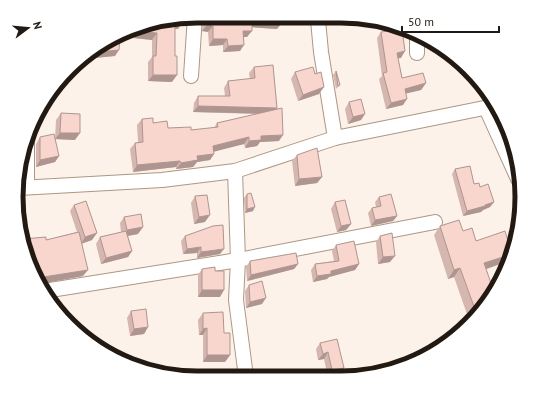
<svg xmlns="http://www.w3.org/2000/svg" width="538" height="394" font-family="'PT Sans',sans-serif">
<rect width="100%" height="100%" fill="#fcf2e9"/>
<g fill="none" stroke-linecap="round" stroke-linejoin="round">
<!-- minor casing -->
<g stroke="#ae9782" stroke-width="16">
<g id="minor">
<path d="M318 20 321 52 335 138"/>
<path d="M417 53V35"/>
<path d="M191 76 195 16"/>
<path d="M486 108 518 179"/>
<path d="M235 171 238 260 236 300 246 377"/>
<path d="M27 187V140"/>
<path d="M19 188 162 180 235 171 335 138 494 106"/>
<path d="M44 291 238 260 435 222"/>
</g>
</g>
<!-- minor -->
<use href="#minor" stroke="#fff" stroke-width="14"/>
</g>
<!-- wall -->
<g fill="#d5b7b0">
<path d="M203 16 282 19 277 29 252 27 247 37H244L240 51 223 52V45L209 46 208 32 202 31Z"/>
<path d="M150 22 178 29H175L172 82 148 81V62L152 57V40L120 37 115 56 94 58V49L97 46Z"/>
<path d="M381 32 401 58H398L402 78 426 83 421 90 406 93 403 105 386 109 379 79 382 76 377 38Z"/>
<path d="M254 67 277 108V109L279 141 260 142 257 146 245 148 244 144 214 151V154L210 160 197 162 193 167 176 169V167L133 172 130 149 135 143 138 142 137 125 142 119 168 128 191 130 214 128 217 123 256 114 193 112 194 103 198 96H225L224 88 228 81 250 79 249 73Z"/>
<path d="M336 71 340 85 336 89 333 75Z"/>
<path d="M295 72 319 94 298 101 291 79Z"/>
<path d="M349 102 361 120 348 124 345 109Z"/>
<path d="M61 113 75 140 55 139 56 120Z"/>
<path d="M40 137 59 156 55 162 36 167V144Z"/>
<path d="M297 155 322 177 317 183 295 186 292 161Z"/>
<path d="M455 169 474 184 480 187 494 202 490 207 483 210 481 212 463 216 452 174Z"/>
<path d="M247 194 253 211 245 213 244 198Z"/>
<path d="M195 196 205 222 194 224 191 203Z"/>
<path d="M379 197 397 216 393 221 371 226 368 213 372 208 376 207 375 202Z"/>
<path d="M335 202 351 224 346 230 337 232 331 209Z"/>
<path d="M74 205 92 240 82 243 83 276 40 284 30 266 23 240V239L46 240 77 232 70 211Z"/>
<path d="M124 217 138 234 128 236 132 251 128 257 101 264 96 244 100 237 121 232 120 223Z"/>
<path d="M440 226 463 231 486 269 494 292 469 320 454 277 448 279 434 235Z"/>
<path d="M185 236 220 254 197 258V253L183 254 181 241Z"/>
<path d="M380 236 390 262 378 264 376 242Z"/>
<path d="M336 245 359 264 355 270 329 277 327 279 313 282 311 270 315 264 334 261 332 251Z"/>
<path d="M250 261 298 264 294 269 247 281 246 267Z"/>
<path d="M202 269 215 271 220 297H198V275Z"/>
<path d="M249 285 262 304 246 308 245 291Z"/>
<path d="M131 311 148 327 144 334 130 336 127 318Z"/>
<path d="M203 313 224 333 230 355 225 362H203V335H199L198 320Z"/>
<path d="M320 343 344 368 339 374 328 377 324 359 318 360 316 349Z"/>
</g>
<!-- shaded-wall -->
<g fill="#ae9590">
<path d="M252 21 282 23 277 29 247 27Z"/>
<path d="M175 23H182L178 29H170Z"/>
<path d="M207 25 213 26 208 32 202 31Z"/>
<path d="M131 31 157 33 152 40 118 36Z"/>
<path d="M243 31H252L247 37H239Z"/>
<path d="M213 39H227L223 45 209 46Z"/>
<path d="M244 45 240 51 223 52 228 46Z"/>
<path d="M119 50 115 56 94 58 98 52Z"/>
<path d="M405 51 401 58 392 59 397 53Z"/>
<path d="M153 75H177L172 82 148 81Z"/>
<path d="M426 83 421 90 400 95 405 89Z"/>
<path d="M324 87 319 94 298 101 303 95Z"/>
<path d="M407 99 403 105 386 109 391 103Z"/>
<path d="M198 106 277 108 273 114 193 112Z"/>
<path d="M365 114 361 120 348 124 353 117Z"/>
<path d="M60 133H80L75 140 55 139Z"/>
<path d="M283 135 279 141 260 142 257 146 245 148 249 141 261 136Z"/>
<path d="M249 137 244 144 209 153 213 146Z"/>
<path d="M214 154 210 160 197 162 193 167 176 169 181 163 197 156Z"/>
<path d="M59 156 55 162 36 167 40 160Z"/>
<path d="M180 161 176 167 133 172 137 165Z"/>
<path d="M322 177 317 183 295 186 299 179Z"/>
<path d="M494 202 490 207 483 210 481 212 463 216 467 211Z"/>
<path d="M255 207 253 211 245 213 247 209Z"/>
<path d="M210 215 205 222 194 224 199 217Z"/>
<path d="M397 216 393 221 371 226 375 220Z"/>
<path d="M351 224 346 230 337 232 341 226Z"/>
<path d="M143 227 138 234 122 237 127 230Z"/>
<path d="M97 233 92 240 81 244 85 237Z"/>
<path d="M201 247 197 253 183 254 187 249Z"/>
<path d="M224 249 220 254 197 258 201 252Z"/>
<path d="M132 251 128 257 101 264 106 258Z"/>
<path d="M509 255 506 262 478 272 484 263Z"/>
<path d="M395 256 390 262 378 264 383 257Z"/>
<path d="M28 259H32L29 263Z"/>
<path d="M298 264 294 269 247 281 251 275Z"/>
<path d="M359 264 355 270 329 277 327 279 313 282 317 276 331 271Z"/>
<path d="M460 268 454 277 448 279 454 270Z"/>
<path d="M88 270 83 276 40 284 37 278Z"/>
<path d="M202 290H224L220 297H198Z"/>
<path d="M266 298 262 304 246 308 250 302Z"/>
<path d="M148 327 144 334 130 336 134 329Z"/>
<path d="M207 328 203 335H199L203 329Z"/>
<path d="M328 352 324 359 318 360 323 354Z"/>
<path d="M207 355H230L225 362H203Z"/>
<path d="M344 368 339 374 328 377 332 370Z"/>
</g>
<!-- building -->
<g fill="#f8d5cd" stroke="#ae9590">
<path d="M207 16 282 19V23L252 21V31H243L244 45 228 46 227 39H213V26L207 25Z"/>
<path d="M182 18V23H175V56H177V75H153V56H156L157 33 131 31 150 22Z"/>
<path d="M402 29 405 51 397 53 402 78 423 73 426 83 405 89 407 99 391 103 383 73 387 72 381 32Z"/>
<path d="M120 36 119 50 98 52V46Z"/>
<path d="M273 65 277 108 198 106V96H230L228 81 255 78 254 67Z"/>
<path d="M313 67 315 74 321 72 324 87 303 95 295 72Z"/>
<path d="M336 71 340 85 338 86Z"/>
<path d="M361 99 365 114 353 117 349 102Z"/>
<path d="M282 108 283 135 261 136V140L249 141V137L213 146 214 154 197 156 198 160 181 163 180 161 137 165 135 143 143 142 142 119 153 118V123L167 121 168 128 191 127V130L218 127 217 123Z"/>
<path d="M61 113 80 114V133H60Z"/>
<path d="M54 134 59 156 40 160V137Z"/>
<path d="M317 148 322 177 299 179 297 155Z"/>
<path d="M470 166 474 184 479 183 480 187 488 184 494 202 485 205V206L467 211 455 169Z"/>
<path d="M251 193 255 207 247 209V194Z"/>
<path d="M391 194 397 216 375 220 372 208 381 206 379 197Z"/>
<path d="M207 195 210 215 199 217 195 196Z"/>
<path d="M345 200 351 224 341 226 335 202Z"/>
<path d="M86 201 97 233 85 237 74 205Z"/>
<path d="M141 214 143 227 127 230 124 217Z"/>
<path d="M459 220 463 231 472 228 476 241 505 231 509 244 513 243 509 255 484 263 494 292 476 312 460 268 454 270 440 226Z"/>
<path d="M223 225 224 249 201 252V247L187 249 185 236 213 226Z"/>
<path d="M126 231 132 251 106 258 100 237Z"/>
<path d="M79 232 88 270 37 278 36 277 32 259H28L23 240H24L23 239 46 237V240Z"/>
<path d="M392 233 395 256 383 257 380 236Z"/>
<path d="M354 241 359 264 331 271V274L317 276 315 264 339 261 336 245Z"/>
<path d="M296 253 298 264 251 275 250 261Z"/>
<path d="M215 267V271H224V290H202V269Z"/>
<path d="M262 281 266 298 250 302 249 285Z"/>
<path d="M146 309 148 327 134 329 131 311Z"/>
<path d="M223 312 224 333H230V355H207V328L203 329V313Z"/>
<path d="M337 339 344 368 332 370 328 352 323 354 320 343Z"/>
</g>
<!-- crop -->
<path d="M0 0H538V394H0ZM197 23H341A174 174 0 0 1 515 197V197A174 174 0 0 1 341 371H197A174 174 0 0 1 23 197V197A174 174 0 0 1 197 23Z" fill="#fff" fill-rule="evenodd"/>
<path fill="none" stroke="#221a12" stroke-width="5" d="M197 23H341A174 174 0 0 1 515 197V197A174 174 0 0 1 341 371H197A174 174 0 0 1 23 197V197A174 174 0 0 1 197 23Z"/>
<!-- north arrow -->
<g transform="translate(28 28) rotate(74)" stroke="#ffffff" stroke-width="3" paint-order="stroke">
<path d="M0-3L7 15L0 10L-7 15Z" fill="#221a12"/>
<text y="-6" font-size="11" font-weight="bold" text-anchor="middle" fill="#221a12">N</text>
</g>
<!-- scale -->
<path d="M402 26v6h97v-6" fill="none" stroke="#221a12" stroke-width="2"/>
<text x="408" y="26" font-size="12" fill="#221a12" stroke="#ffffff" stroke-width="3" paint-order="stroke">50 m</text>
</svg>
